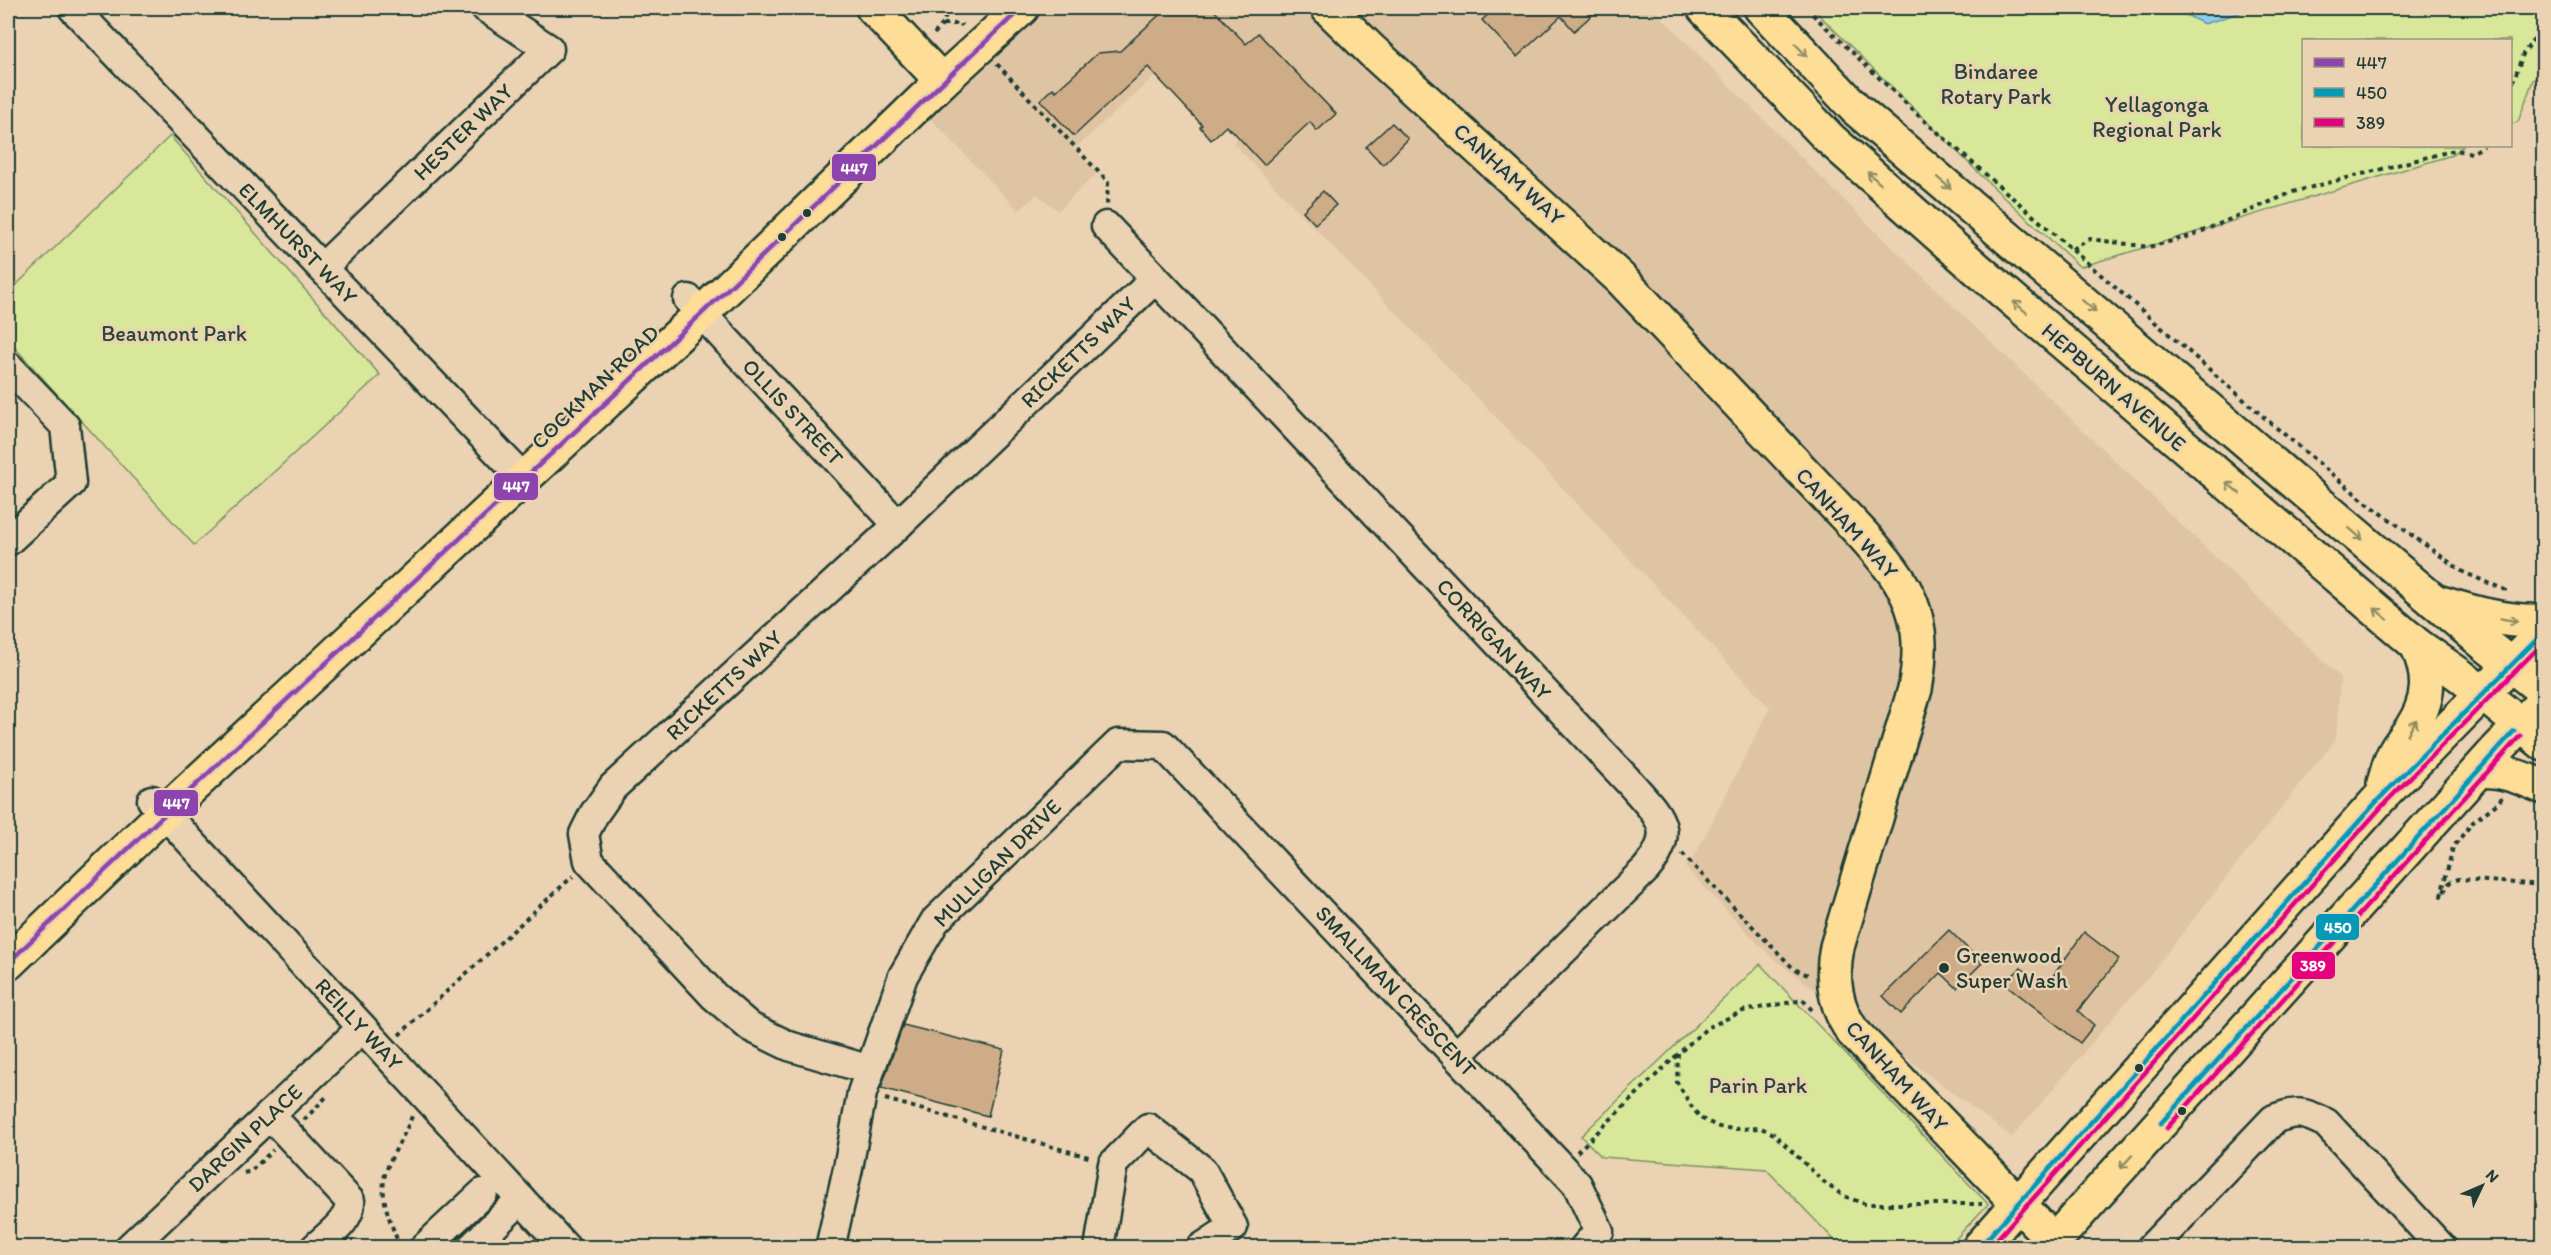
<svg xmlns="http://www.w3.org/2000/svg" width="2551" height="1255" font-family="Itim,sans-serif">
<rect width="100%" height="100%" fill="#ead2b2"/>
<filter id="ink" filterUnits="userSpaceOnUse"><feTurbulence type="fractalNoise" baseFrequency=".0167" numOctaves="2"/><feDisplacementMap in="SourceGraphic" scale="12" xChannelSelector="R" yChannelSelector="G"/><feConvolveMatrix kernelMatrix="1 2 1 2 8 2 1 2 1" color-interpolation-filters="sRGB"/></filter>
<g filter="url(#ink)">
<!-- built -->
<path fill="#dec4a3" d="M1049 8H1316L1345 38 1368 9 1367 8H1652L1866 222 2340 677 2336 739 2151 973 2012 1137 1770 956 1685 867 1693 859 1770 708 1472 392 1233 143 1248 128 1178 55 1074 149 1097 173 1058 211 1037 194 1019 211 930 118Z"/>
<!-- green -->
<g fill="#d8e79a" stroke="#7c9267" stroke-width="1.5">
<path d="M1812 8H2543V70L2533 80 2518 122 2511 124 2510 40H2304V146H2463L2452 155 2080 267 1990 184Z"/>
<path d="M170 136 380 375 194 545 8 340V293Z"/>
<path d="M1760 964 1988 1204 1948 1247H1841L1766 1169 1602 1157 1581 1136Z"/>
</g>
<!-- water -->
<path fill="#8dcdee" stroke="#6193a4" stroke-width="1.5" d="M2172 8H2255L2204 24Z"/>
<!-- building -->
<g fill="#ceac87" stroke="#1f3d34" stroke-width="1.5">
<path d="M1167 8H1212L1246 44 1258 33 1336 114 1317 131 1310 122 1264 165 1230 128 1229 130 1226 126 1211 140 1200 127 1202 125 1148 67 1074 136 1040 100 1053 88 1056 91 1098 53 1120 51Z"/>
<path d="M1496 8H1600L1574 31 1561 16 1517 57 1482 20Z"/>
<path d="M1392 123 1408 139 1383 165 1366 147Z"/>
<path d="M1323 191 1336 205 1315 224 1303 211Z"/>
<path d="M1949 930 1982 963 1957 988 1941 973 1901 1014 1883 996Z"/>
<path d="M2084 932 2119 959 2078 1011 2094 1025 2080 1043 2004 983 2021 968 2046 986Z"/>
<path d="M903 1025 1004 1050 988 1116 881 1088Z"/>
</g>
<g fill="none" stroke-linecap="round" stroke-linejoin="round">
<!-- minor casing -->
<g stroke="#1f3d34" stroke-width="33">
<g id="minor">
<path d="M73 8 523 478"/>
<path d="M1106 226 1631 784C1659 816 1678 831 1646 869L1456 1056"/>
<path d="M322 268 549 49 486 8"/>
<path d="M688 299 898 525"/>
<path d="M8 366 65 426 71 483 8 541"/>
<path d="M152 800 566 1248"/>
<path d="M870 1070 789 1046 750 1027 714 996 589 861 584 834 594 814 613 787 898 525 1155 279"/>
<path d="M270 1115 350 1201C351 1221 328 1235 315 1248"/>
<path d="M129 1248 362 1028"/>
<path d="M424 1248 483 1193"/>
<path d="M471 1248 521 1199"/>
<path d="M830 1248 848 1168 862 1093 903 976 935 921 1118 744 1163 745 1577 1184 1599 1231 1584 1248"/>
<path d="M1099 1248 1113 1164 1148 1128 1202 1170 1233 1227 1201 1248"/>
<path d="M2151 1248 2274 1119C2297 1110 2304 1112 2326 1123L2442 1248"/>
</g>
</g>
<!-- major casing -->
<g stroke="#1f3d34" stroke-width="38">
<g id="major">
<path d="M873 8 942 81"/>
<path d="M1328 8 1372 51 1620 278 1862 534C1910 587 1928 617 1915 689L1837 947C1831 977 1835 1007 1853 1032L2054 1241"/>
<path d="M1704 8 1829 138 1977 269 2417 645 2461 676 2544 744"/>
<path d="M1761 8 1856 109 2481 641 2544 691"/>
<path d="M8 963 164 813 701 314 942 81 1022 8"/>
</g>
</g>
<!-- highway casing -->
<g stroke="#1f3d34" stroke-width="38">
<g id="highway">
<path d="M2434 601C2470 612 2506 623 2544 621"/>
<path d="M2478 771C2500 768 2524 779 2544 787"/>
<path d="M2384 783C2387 774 2389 764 2393 756 2397 746 2405 738 2411 729 2430 700 2431 677 2417 645"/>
<path d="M1979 1248 2379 799 2544 631"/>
<path d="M2048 1248 2494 753 2544 701"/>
</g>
</g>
<!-- path -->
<g stroke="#1f3d34" stroke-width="4" stroke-dasharray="4.5 4.5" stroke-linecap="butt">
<path d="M1806 8 1919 116 2266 419 2363 500 2463 572 2505 590V594"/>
<path d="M943 24H961L962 26"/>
<path d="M934 34 943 24 948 8"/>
<path d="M997 64 1108 182 1107 205"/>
<path d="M2510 91 2523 54 2544 25"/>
<path d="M2072 249 2090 239 2149 247 2191 236 2293 192 2455 150 2472 153 2484 146"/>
<path d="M2502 797 2499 802 2473 822 2453 847 2441 896 2450 882 2459 879 2544 885"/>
<path d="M1682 854 1794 969 1808 975"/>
<path d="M1812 1010 1803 1000 1743 1011 1707 1028 1678 1054 1677 1082 1693 1109 1702 1119 1719 1127 1735 1129 1761 1128 1774 1134 1826 1184 1844 1196 1865 1204H1982"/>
<path d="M399 1035 573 876"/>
<path d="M885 1099 1092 1158"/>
<path d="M304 1120 328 1095"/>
<path d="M1577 1152 1678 1054"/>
<path d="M244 1173 251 1171 273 1150"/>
<path d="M400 1247C391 1223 378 1196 386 1171 393 1152 405 1135 412 1116"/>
</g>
<!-- minor -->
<use href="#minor" stroke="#ead2b2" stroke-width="28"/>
<!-- major -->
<use href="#major" stroke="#fedd96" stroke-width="33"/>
<!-- highway -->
<use href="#highway" stroke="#fedd96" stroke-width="33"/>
<!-- bus-1 casing -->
<g stroke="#ead2b2" stroke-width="9">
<path id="bus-1" d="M8 963C235 745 468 532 698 317 807 215 912 109 1022 8"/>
</g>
<!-- bus-2 casing -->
<g stroke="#ead2b2" stroke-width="9">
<g id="bus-2">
<path d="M2161 1123 2514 731"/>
<path d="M1979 1248 2379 799 2544 632"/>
</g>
</g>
<!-- bus-3 casing -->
<g stroke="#ead2b2" stroke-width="9">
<g id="bus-3">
<path d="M2167 1128 2520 736"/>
<path d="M1989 1248 2384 804 2544 642"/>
</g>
</g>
<!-- bus-1 -->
<use href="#bus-1" stroke="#8e44ad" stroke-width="4.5"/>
<!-- bus-2 -->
<use href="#bus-2" stroke="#0599b7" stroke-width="4.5"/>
<!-- bus-3 -->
<use href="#bus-3" stroke="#e5007d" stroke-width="4.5"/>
</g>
<!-- one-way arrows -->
<defs><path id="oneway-shaft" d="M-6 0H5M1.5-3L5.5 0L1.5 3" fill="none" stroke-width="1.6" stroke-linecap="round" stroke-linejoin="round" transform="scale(1.5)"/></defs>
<g stroke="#8e8d65">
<use href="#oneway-shaft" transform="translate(1801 50) rotate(47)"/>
<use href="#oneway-shaft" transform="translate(1874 178) rotate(-138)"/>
<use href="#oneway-shaft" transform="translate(1944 183) rotate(40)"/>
<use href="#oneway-shaft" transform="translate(2089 306) rotate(41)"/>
<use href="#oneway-shaft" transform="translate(2020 307) rotate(-139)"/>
<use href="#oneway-shaft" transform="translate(2233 488) rotate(-140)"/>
<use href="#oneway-shaft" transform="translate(2356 534) rotate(41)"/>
<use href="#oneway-shaft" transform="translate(2381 614) rotate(-140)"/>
<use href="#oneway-shaft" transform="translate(2509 620) rotate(10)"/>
<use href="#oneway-shaft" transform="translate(2412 727) rotate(-59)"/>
<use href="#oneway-shaft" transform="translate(2126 1162) rotate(132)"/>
</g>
</g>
<!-- markers -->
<g fill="#1f3d34" stroke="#ead2b2" stroke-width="2">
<circle cx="807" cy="213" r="5"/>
<circle cx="782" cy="237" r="5"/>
<circle cx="1944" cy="968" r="6"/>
<circle cx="2139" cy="1068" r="5"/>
<circle cx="2182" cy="1111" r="5"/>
</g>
<g text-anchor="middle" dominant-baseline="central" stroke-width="5" stroke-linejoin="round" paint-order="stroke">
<!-- park labels -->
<g font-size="22" fill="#284639" stroke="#ead2b2">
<text x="1996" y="71">Bindaree<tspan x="1996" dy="25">Rotary Park</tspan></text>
<text x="2157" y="104">Yellagonga<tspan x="2157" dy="25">Regional Park</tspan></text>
<text x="174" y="333">Beaumont Park</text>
<text x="1758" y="1085">Parin Park</text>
</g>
<!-- street labels -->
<g font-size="22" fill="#1f3d34" stroke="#ead2b2">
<text transform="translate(463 132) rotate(-44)">HESTER WAY</text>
<text transform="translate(1509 174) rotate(42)">CANHAM WAY</text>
<text transform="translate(298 243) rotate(46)">ELMHURST WAY</text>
<text transform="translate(1078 352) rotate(-44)">RICKETTS WAY</text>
<text transform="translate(595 387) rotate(-44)">COCKMAN ROAD</text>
<text transform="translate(2114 387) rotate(41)">HEPBURN AVENUE</text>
<text transform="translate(793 412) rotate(47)">OLLIS STREET</text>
<text transform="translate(1847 523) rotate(48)">CANHAM WAY</text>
<text transform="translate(1494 639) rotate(47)">CORRIGAN WAY</text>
<text transform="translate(724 685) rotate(-43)">RICKETTS WAY</text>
<text transform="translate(997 863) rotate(-45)">MULLIGAN DRIVE</text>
<text transform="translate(1396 991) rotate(47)">SMALLMAN CRESCENT</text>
<text transform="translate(359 1024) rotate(47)">REILLY WAY</text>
<text transform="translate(1897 1076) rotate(48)">CANHAM WAY</text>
<text transform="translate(245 1138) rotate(-43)">DARGIN PLACE</text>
</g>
<!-- poi labels -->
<g font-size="22" fill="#1f3d34" stroke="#ead2b2" text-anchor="start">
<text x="1956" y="955">Greenwood<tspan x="1956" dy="25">Super Wash</tspan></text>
</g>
</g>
<g stroke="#ead2b2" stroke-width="2">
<rect x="831" y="153" width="46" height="29" rx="6" fill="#8e44ad"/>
<rect x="493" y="472" width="46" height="29" rx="6" fill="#8e44ad"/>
<rect x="153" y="789" width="46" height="28" rx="6" fill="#8e44ad"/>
<rect x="2315" y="913" width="45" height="28" rx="6" fill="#0599b7"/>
<rect x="2291" y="951" width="45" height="29" rx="6" fill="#e5007d"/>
</g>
<g font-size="16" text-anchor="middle" font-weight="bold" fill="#fff">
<text x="854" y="174">447</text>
<text x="516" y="492">447</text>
<text x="176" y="809">447</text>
<text x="2338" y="933">450</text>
<text x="2313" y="971">389</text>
</g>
<!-- margin -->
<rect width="2551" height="1255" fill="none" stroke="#ead2b2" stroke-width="30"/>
<rect x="15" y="15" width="2521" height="1225" fill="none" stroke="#1f3d34" stroke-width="2" filter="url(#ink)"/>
<!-- legend -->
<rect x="2302" y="39" width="210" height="108" fill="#ead2b2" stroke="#999680" stroke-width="1.5"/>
<rect x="2314" y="58" width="30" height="9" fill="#8e44ad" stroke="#999680" stroke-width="1.5"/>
<text x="2356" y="69" font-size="18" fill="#1f3d34">447</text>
<rect x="2314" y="88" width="30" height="9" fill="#0599b7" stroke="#999680" stroke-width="1.5"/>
<text x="2356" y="99" font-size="18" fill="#1f3d34">450</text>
<rect x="2314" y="118" width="30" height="9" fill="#e5007d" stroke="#999680" stroke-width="1.5"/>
<text x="2356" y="129" font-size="18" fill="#1f3d34">389</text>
<!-- north arrow -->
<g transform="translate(2482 1186) rotate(46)" stroke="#ead2b2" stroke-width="4.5" paint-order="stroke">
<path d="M0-4.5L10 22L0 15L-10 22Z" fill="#1f3d34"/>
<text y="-9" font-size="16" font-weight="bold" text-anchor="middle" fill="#1f3d34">N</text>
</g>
</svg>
